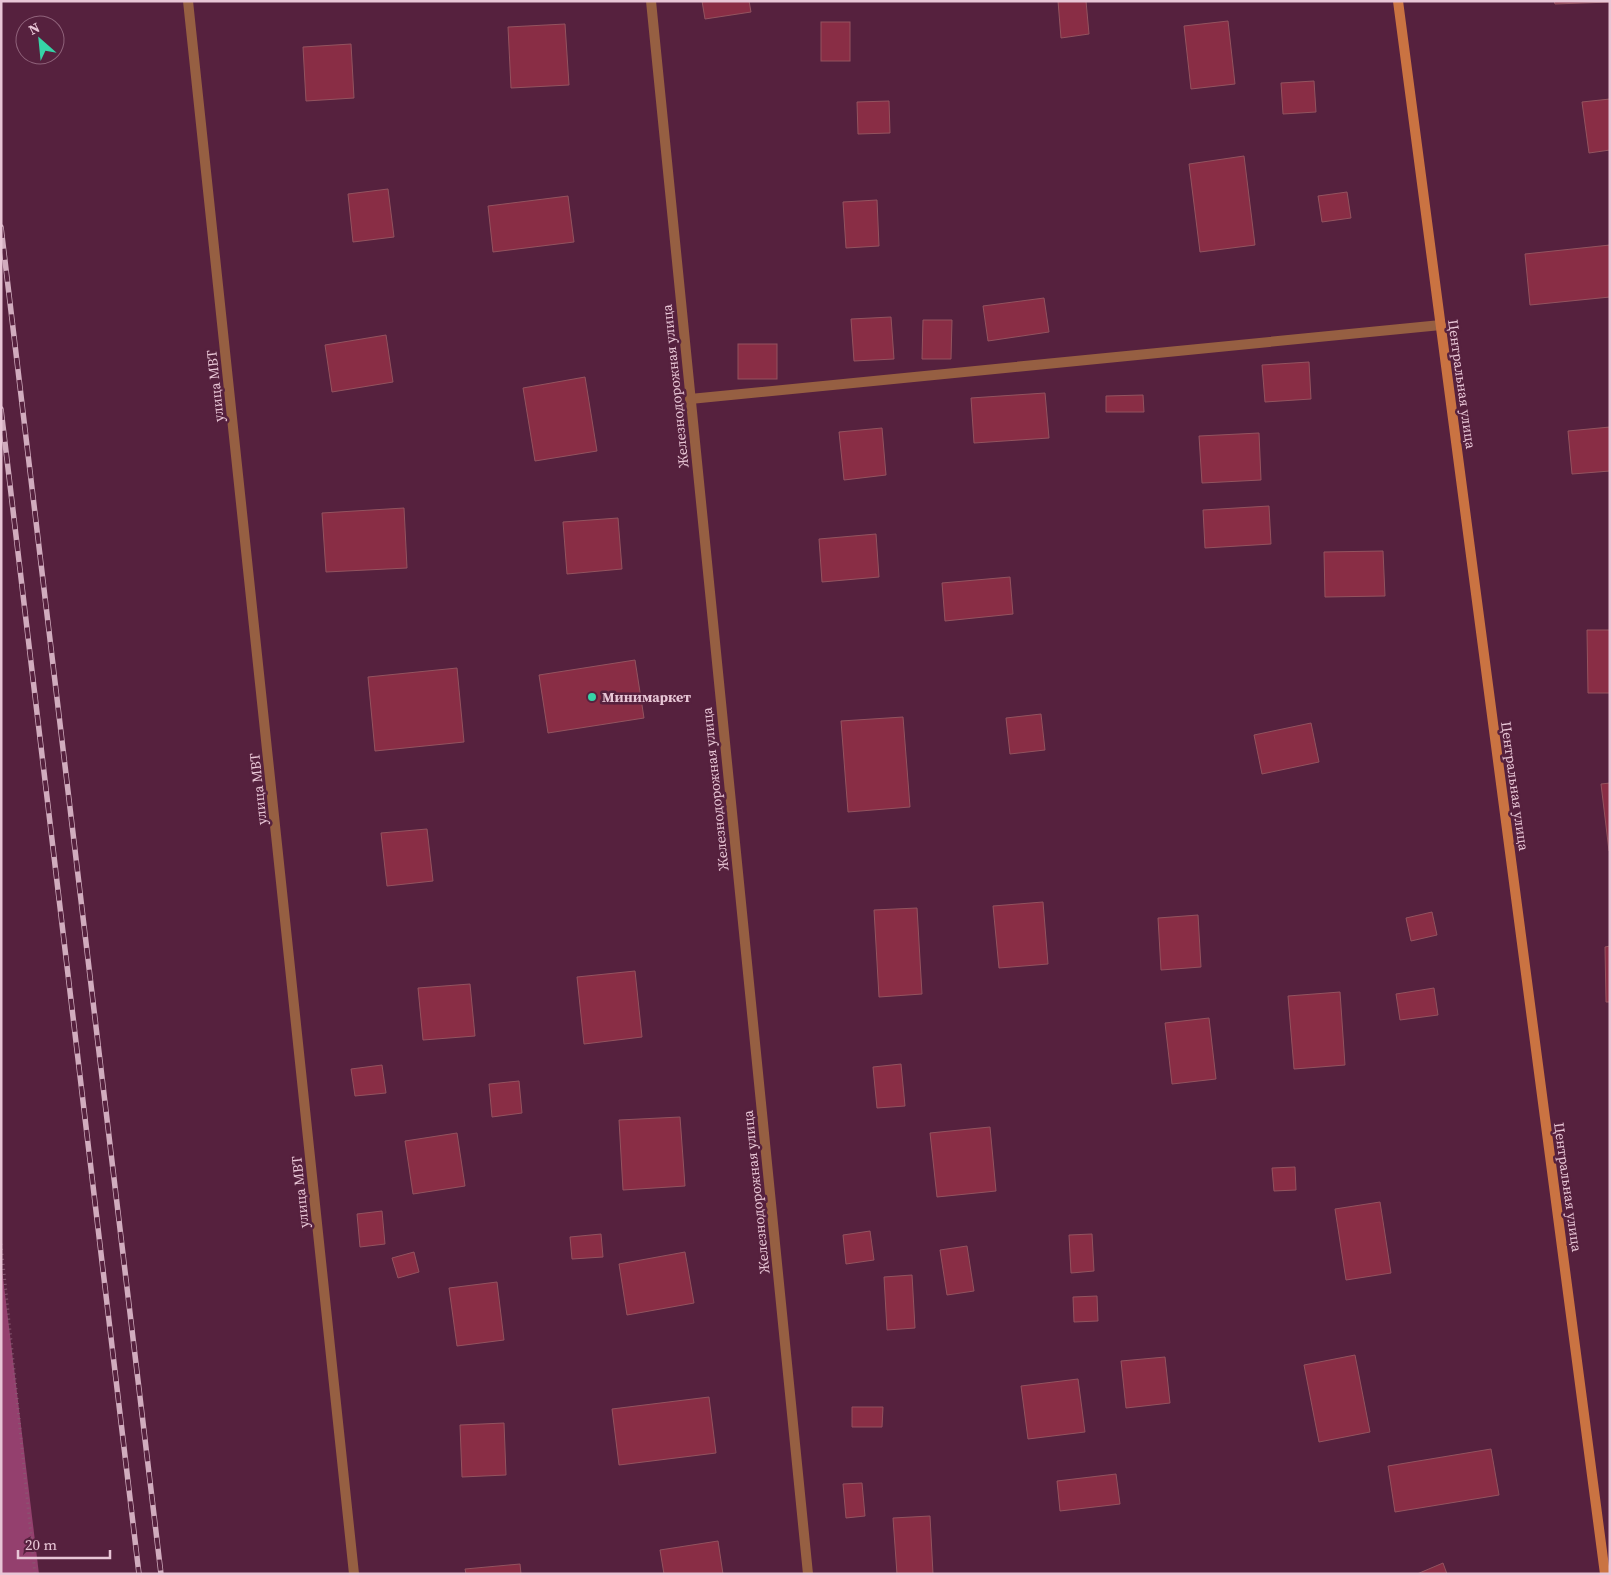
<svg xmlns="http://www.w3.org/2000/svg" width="1611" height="1575" font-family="'Source Serif 4',serif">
<rect width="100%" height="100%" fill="#56213e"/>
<!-- forest -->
<path fill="#94406e" d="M1 1261 39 1574H1Z"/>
<!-- building -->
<g fill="#892d45" stroke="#93535f">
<path d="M702 1H749L751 12 705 19Z"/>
<path d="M1058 1H1086L1089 34 1061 38Z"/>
<path d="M1554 1H1610V2L1555 4Z"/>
<path d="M1228 21 1235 84 1191 89 1184 26Z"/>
<rect x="821" y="22" width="29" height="39"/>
<path d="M565 24 569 85 511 88 508 27Z"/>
<path d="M351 44 354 98 306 101 303 47Z"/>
<path d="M1314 81 1316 112 1283 114 1281 83Z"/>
<path d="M1610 99V150L1589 153 1582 102Z"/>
<path d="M889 101 890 133 858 134 857 102Z"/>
<path d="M1244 156 1255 245 1200 252 1189 164Z"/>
<path d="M388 189 394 237 353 242 348 194Z"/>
<path d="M1347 192 1351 218 1322 222 1318 196Z"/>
<path d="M568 196 574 242 493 252 488 206Z"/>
<path d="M877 200 879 246 846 248 843 202Z"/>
<path d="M1610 245V297L1530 305 1525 254Z"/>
<path d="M1044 298 1049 332 988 341 983 306Z"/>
<path d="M891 317 894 359 854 361 851 319Z"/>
<path d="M923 320H952L951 359H922Z"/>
<path d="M386 335 393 382 332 392 325 345Z"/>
<rect x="738" y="344" width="39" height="35"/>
<path d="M1309 362 1311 399 1265 402 1262 365Z"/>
<path d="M585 377 597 451 535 461 523 388Z"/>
<path d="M1045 393 1049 438 974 443 971 398Z"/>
<path d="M1143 395 1144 412H1106V396Z"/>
<path d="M1610 427V471L1572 474 1568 431Z"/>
<path d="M882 428 886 475 844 480 839 432Z"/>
<path d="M1259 433 1261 480 1202 483 1199 436Z"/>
<path d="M1269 506 1271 544 1205 548 1203 510Z"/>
<path d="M404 508 407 568 326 572 322 513Z"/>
<path d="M618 518 622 569 567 574 563 522Z"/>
<path d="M876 534 879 577 822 582 819 539Z"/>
<path d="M1383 551 1385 596 1325 597 1324 552Z"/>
<path d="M1010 577 1013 614 945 621 942 583Z"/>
<path d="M1587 630H1610V693H1588Z"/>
<path d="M635 660 644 718 548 733 539 675Z"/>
<path d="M457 668 464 742 375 751 368 677Z"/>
<path d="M1041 714 1045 750 1010 754 1006 718Z"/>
<path d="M903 717 910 807 848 812 841 721Z"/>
<path d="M1311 723 1319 762 1262 774 1254 735Z"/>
<path d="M1610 783V851H1609L1601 784Z"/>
<path d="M427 829 433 881 387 886 381 833Z"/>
<path d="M1043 902 1048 964 999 968 993 906Z"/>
<path d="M917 908 922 994 879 997 874 910Z"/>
<path d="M1432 912 1437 935 1411 941 1406 918Z"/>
<path d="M1198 915 1201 967 1161 970 1158 918Z"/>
<path d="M1610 946V1002H1606L1605 947Z"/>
<path d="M635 971 642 1037 584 1044 577 977Z"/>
<path d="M470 984 475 1036 423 1040 418 988Z"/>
<path d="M1434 988 1438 1015 1400 1020 1396 994Z"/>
<path d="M1340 992 1345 1065 1294 1069 1288 996Z"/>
<path d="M1209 1018 1216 1079 1172 1084 1165 1023Z"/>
<path d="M901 1064 905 1106 877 1108 873 1067Z"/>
<path d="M382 1065 386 1093 355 1096 351 1069Z"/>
<path d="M519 1081 522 1113 492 1117 489 1084Z"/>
<path d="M680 1117 685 1186 623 1190 619 1120Z"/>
<path d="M990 1127 996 1191 937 1197 930 1133Z"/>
<path d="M457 1133 465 1186 413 1194 405 1141Z"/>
<path d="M1295 1167 1296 1190 1274 1191 1272 1168Z"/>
<path d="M1380 1202 1391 1273 1346 1280 1335 1209Z"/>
<path d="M382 1211 385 1244 360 1247 357 1214Z"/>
<path d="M870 1231 874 1260 846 1264 843 1235Z"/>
<path d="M601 1234 603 1257 572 1259 570 1237Z"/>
<path d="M1092 1234 1094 1271 1071 1273 1069 1235Z"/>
<path d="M967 1246 974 1291 947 1295 940 1250Z"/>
<path d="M414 1252 419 1272 398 1278 392 1258Z"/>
<path d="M685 1252 694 1303 627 1315 619 1264Z"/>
<path d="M912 1275 915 1328 887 1330 884 1277Z"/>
<path d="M497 1282 504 1340 457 1346 449 1288Z"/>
<path d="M1097 1296 1098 1321 1074 1322 1073 1297Z"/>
<path d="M1355 1355 1370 1432 1319 1442 1304 1365Z"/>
<path d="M1165 1357 1170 1403 1126 1408 1121 1361Z"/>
<path d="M1078 1379 1085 1432 1028 1439 1021 1386Z"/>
<path d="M709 1397 716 1453 619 1465 612 1409Z"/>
<path d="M852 1407H883L882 1427H852Z"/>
<path d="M504 1423 506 1475 462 1477 460 1425Z"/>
<path d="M1491 1449 1499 1495 1395 1512 1388 1466Z"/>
<path d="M1116 1474 1120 1504 1060 1511 1057 1481Z"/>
<path d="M862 1483 865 1516 846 1518 843 1484Z"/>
<path d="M930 1516 933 1574H897L893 1518Z"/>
<path d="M718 1541 723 1574H664L660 1550Z"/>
<path d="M1443 1563 1447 1574H1417Z"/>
<path d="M520 1564 521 1574H466L465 1569Z"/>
</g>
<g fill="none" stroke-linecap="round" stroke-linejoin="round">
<!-- path -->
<path stroke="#885972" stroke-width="3" stroke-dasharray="1 4" stroke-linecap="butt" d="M1 1244 35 1574"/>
<!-- lane -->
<path stroke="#965f42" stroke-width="10" d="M690 399 1441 325"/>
<!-- street -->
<g stroke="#965f42" stroke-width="10">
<path d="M188 1 354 1574"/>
<path d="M651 1 808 1574"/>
</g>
<!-- secondary -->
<path stroke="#ca7342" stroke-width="10" d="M1398 1 1605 1574"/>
<!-- rail casing -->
<g stroke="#d1acbe" stroke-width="5.5">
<g id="rail">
<path d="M1 227 161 1574"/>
<path d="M1 409 139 1574"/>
</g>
</g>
<!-- rail -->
<use href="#rail" stroke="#56213e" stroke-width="4" stroke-dasharray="11" stroke-linecap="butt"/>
</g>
<!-- markers -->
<circle fill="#36d4a7" stroke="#56213e" stroke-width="2" cx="592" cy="697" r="5"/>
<g text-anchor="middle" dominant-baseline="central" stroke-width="5" stroke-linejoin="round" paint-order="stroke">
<!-- street labels -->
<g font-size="14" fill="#e8c6d6" stroke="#56213e">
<text transform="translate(1462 384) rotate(82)">Центральная улица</text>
<text transform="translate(215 386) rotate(-96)">улица МВТ</text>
<text transform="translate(675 386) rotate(-96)">Железнодорожная улица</text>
<text transform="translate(1515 786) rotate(82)">Центральная улица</text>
<text transform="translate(258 789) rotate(-96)">улица МВТ</text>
<text transform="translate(715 789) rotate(-96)">Железнодорожная улица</text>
<text transform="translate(1568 1187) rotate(82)">Центральная улица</text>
<text transform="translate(300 1192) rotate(-96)">улица МВТ</text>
<text transform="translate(756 1192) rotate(-96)">Железнодорожная улица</text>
</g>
<!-- poi labels -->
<g font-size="14" font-weight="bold" fill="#e8c6d6" stroke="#56213e" text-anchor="start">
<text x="602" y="697">Минимаркет</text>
</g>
</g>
<!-- border -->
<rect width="1611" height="1575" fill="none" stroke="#e8c6d6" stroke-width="5"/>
<!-- north arrow -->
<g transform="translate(40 40) rotate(333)"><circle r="24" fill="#56213e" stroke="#90637b"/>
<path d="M0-4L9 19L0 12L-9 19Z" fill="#36d4a7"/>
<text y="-8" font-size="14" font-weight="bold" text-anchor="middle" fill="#e8c6d6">N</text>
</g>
<!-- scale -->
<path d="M18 1550v8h92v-8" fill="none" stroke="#e8c6d6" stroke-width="2.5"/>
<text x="25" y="1550" font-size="15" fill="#e8c6d6" stroke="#56213e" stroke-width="4" paint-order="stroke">20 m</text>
</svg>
